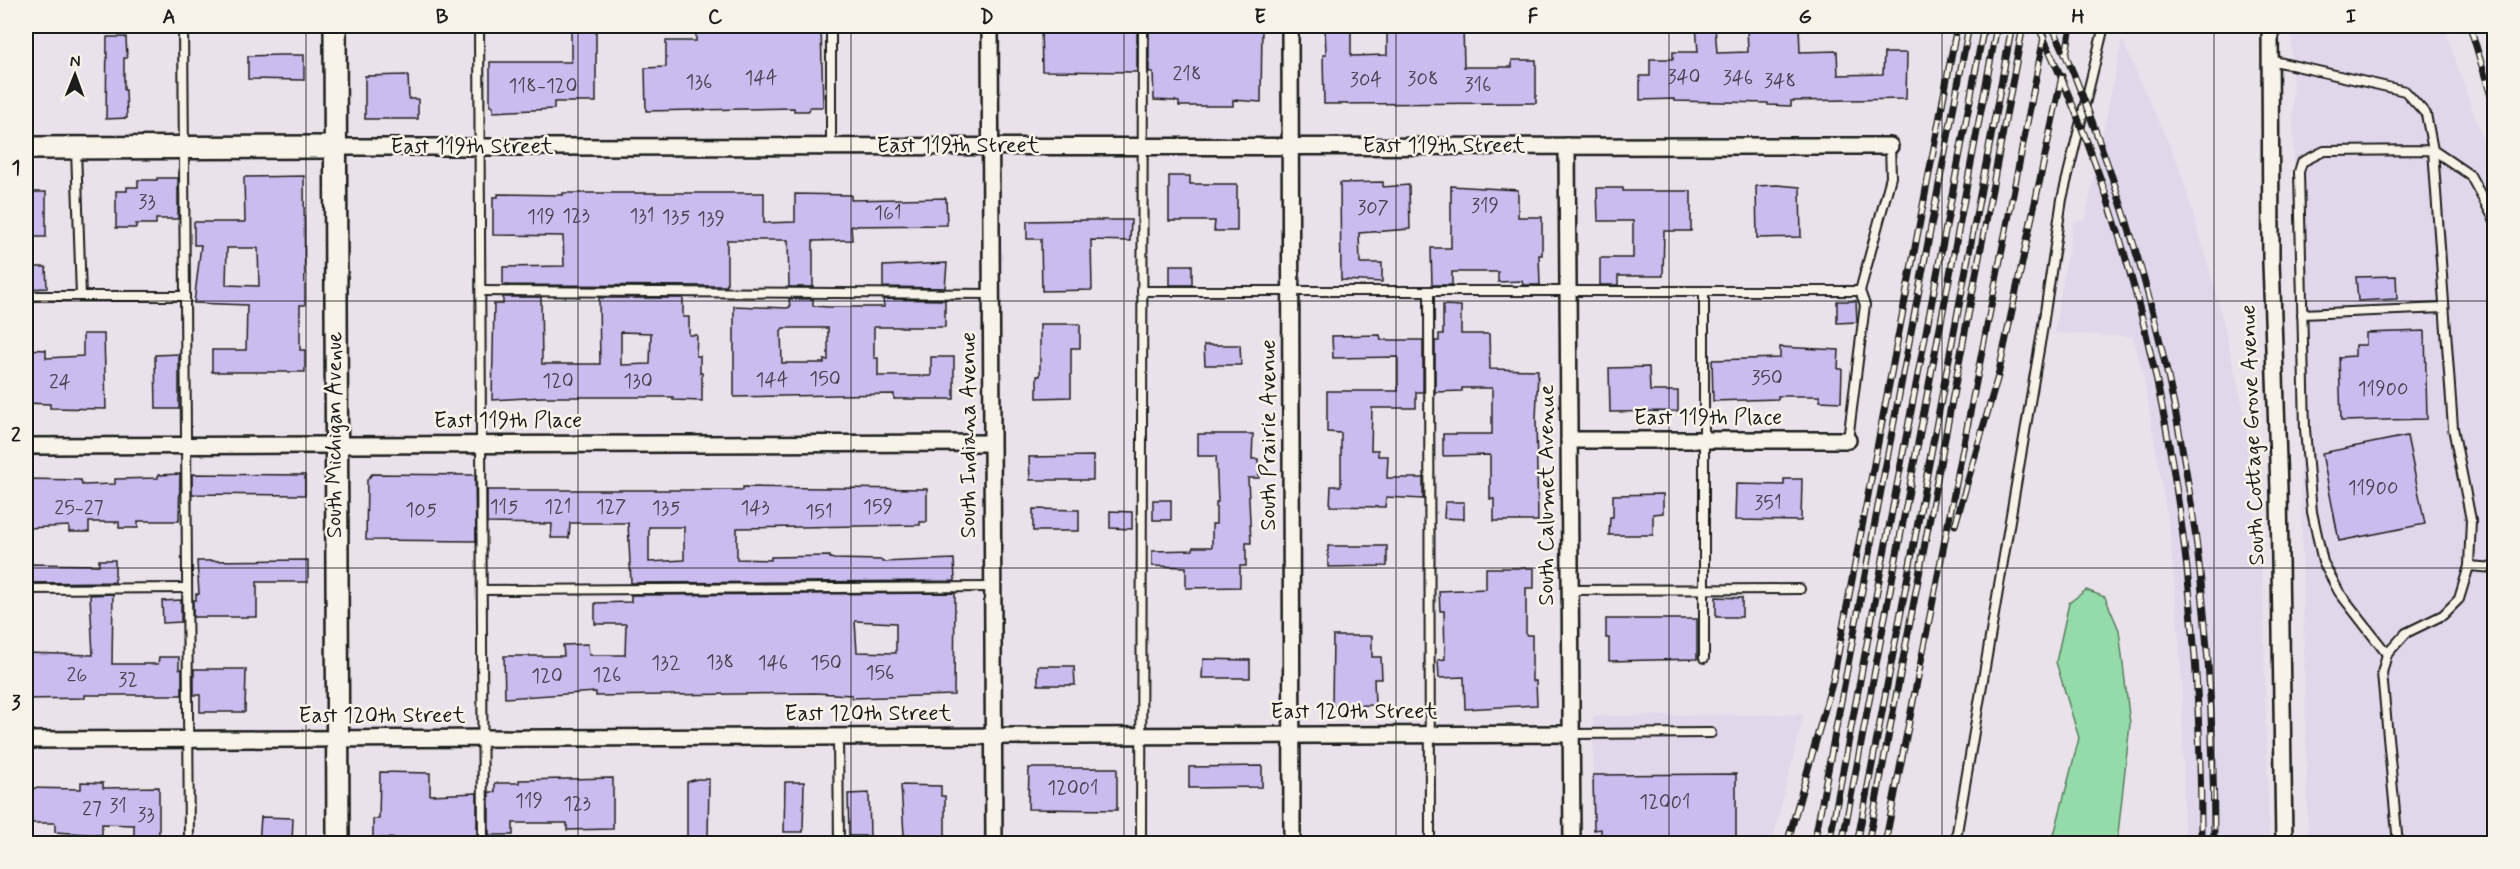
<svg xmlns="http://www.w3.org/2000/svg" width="2520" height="869" font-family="Mynerve,sans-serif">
<rect width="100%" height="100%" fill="#eae2ea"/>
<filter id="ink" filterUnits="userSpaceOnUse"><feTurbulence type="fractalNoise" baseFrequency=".0167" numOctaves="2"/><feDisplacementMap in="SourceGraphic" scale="12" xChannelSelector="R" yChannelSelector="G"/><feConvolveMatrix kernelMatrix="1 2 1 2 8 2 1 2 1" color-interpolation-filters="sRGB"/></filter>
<g filter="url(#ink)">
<!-- built -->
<g fill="#e0d7eb">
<path d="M2291 26H2444L2494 173V843H2308Z"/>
<path d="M2122 40 2180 169 2215 288 2245 415 2263 584 2269 843H2184L2182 682 2170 534 2143 374 2133 337 2054 333 2073 222 2085 220Z"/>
<path d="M1804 714 1772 843 1593 844V716Z"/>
</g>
<!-- green -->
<path fill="#94dba9" stroke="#587c62" stroke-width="1.5" d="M2086 590 2105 597 2119 630 2130 724 2117 843H2052L2079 738 2056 662 2069 603Z"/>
<!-- building -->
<g fill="#cabcee" stroke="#1c1c1c" stroke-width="1.5" fill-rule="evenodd">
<path d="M571 26H596V102H554V109L493 112V106H490V62H571Z"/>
<path d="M696 26H821L823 107H810L809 111H794V108L646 111 645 68 666 67V41H696Z"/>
<path d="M1041 26H1137V72L1042 71Z"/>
<path d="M1149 26H1262L1261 102 1233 100V106H1179V102L1175 101 1154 100 1153 72H1149Z"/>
<path d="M1325 26H1351V56L1387 55V26H1463L1464 67H1512V60H1536V103L1324 104 1323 55H1326Z"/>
<path d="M1696 26H1715L1717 53 1748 52 1747 26H1799L1800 52 1837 51 1838 75 1883 74 1884 53H1907L1906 99 1791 101V106L1768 105V103L1674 101V99L1640 100V76H1650V59H1673V52H1698Z"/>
<path d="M107 37H126L127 58H124V90H126L127 118 106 119Z"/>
<path d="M279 55H304V80L248 79V56Z"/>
<path d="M408 75 409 99H418V119H365V76Z"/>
<path d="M304 176 305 305H300V350H305V372H212V350H246L247 305 194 303 201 245H194V222H245L244 177ZM227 248H258L259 286 226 285Z"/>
<path d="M1169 176H1190V184H1237V231H1214L1215 221H1169Z"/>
<path d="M157 178H178V219H156V224H136V228H116V191H127V187H138V180H157Z"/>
<path d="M1383 182V187L1409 185 1410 229 1359 233 1360 263H1382V282L1341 280 1340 183Z"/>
<path d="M1777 185 1800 187 1801 237 1757 238 1756 186Z"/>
<path d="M1451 186 1518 190V217H1542V255H1539L1540 285H1523L1522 281 1498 282V272H1452V285H1432L1431 248H1451Z"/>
<path d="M1597 188H1623V191H1691V231H1664L1663 276H1618V285H1600V258H1633V221H1598Z"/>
<rect x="26" y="192" width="20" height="45"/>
<path d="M563 193H764V223L795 222V194L851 195V200L946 198 947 225 851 226 852 240 813 241V287H789L788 240H727V286L503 285V267L564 266 563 236 493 235V197H498V194L563 195Z"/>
<path d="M1088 220H1131L1130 241 1091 240 1092 290 1042 291 1041 239H1027V221Z"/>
<path d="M947 263 945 288 883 287V266Z"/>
<rect x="1170" y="265" width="22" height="20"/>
<path d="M28 267H46L47 288 28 289Z"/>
<path d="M2396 276 2397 299 2358 301 2356 277Z"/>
<path d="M503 297H541L542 364H600L599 298H683V317H689V335H697L696 356H700V373H702V401L673 400V397H542L492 400 494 304H503ZM621 332 651 333 650 364 621 365Z"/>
<path d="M789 299H813V306L828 307H884L883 299 945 300V327H874V358H878V376H931V357H954V399H894V394L734 397V306L787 308 790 307ZM783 328H828V360H824V363H782L781 331Z"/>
<path d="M1837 301H1856L1857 322 1837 323Z"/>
<path d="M1443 305 1461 306V334H1489L1490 369 1538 370 1536 420 1538 521H1494V499H1490V455L1443 456V434H1492V388H1462V391L1435 392V341H1439V334H1443Z"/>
<path d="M1040 324H1080V348H1071V397L1037 398V376H1040Z"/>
<path d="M2425 331 2427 419 2341 421 2339 357 2355 356V345H2366V333Z"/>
<path d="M83 334H104L106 409 50 408V404L26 403V349L46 350V358L83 356Z"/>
<path d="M1380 335 1381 340H1423V392H1416V408H1372L1371 450H1378V456H1388L1387 478H1423V499L1386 497 1385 507 1330 506 1331 486H1341V433L1327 432V391H1398V357L1333 358 1332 336Z"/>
<path d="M1204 345H1240L1241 365H1205Z"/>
<path d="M1780 347 1839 350 1838 369H1842L1841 402 1820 401V396H1778V399L1713 401 1712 360 1780 358Z"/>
<path d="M179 354V409H156L155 355Z"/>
<path d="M1649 367 1650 391H1678V411L1610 412 1609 368Z"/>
<path d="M1198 434H1253L1252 459H1258L1259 478H1248L1251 543H1246V566H1240V587L1186 588V567L1152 566V551L1193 550V547H1212V524H1216V502H1218L1216 456H1198Z"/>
<path d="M2407 436 2425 524 2339 541 2322 453Z"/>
<path d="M1093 456V480H1030L1029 457Z"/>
<path d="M180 474 179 521H138V528H119V522H89V532H69V526L27 528 26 479 81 480 82 485 115 484V479L158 478V475Z"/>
<path d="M192 474 305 475V495L192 494Z"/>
<path d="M372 474 475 475 476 541 366 540 367 480Z"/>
<path d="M1784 479H1802L1801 521 1735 520 1736 484 1784 485Z"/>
<path d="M743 487 927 489V522H920V525L737 528V559L771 560V557L830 556V558L834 559 882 560V562L954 559 955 581 631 583 628 523H570L569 538H551L552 524 487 523V490H743ZM649 527H684V560L649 562Z"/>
<path d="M1663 494V513L1653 514V535H1609L1610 517H1613V495Z"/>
<rect x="1153" y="500" width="18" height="20"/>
<path d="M1445 502H1464V519L1444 518Z"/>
<path d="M1033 509 1079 510V531H1033Z"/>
<path d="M1110 511 1132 512V529L1110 528Z"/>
<path d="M1328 546H1387V566L1328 567Z"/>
<path d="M99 560H115V582L27 583V564L99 565Z"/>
<path d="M308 560V582H257V617H193V600H196V594H199L197 561Z"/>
<path d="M1486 568H1534V588H1526V635H1532V681H1536L1537 705 1465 709 1464 677 1439 678 1438 660 1445 659 1444 611H1440L1439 591 1486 589Z"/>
<path d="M955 593 954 695 852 698V695L815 693 596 696V692L505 698 504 656H564L563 645 588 644 589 655H625L626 624H595V603L631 602V595ZM855 621 896 623V653L857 652Z"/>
<path d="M113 594 112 664H158L159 657H179V669H182V695H85V698L26 699V653L93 655 90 595Z"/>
<path d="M1716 597 1742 598V617H1716Z"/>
<path d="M181 600V622L163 623 162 601Z"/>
<path d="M1606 619H1697V659L1609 661V638H1606Z"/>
<path d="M1333 636H1372V657H1381L1382 679H1374L1375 705 1332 706Z"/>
<path d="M1203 659 1250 660V678H1202Z"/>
<path d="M1038 666H1074L1075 685H1038Z"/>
<path d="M194 669H246L245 712H200V695H194Z"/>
<path d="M1262 766V787L1189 788V767Z"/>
<path d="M1029 768H1117V810L1028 809Z"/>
<path d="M380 772 430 773V795L477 793V843H458V840L373 838V819H379Z"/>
<path d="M1736 774V843H1601V829L1594 830 1593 775Z"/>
<path d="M613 778V829L567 830V823H513V835H489V792H495V783H519V780Z"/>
<path d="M697 779H709L708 837H687V782Z"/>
<path d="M81 782 103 783V788L159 787V843H134V825L102 824V835L55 832V823H26V788L81 789Z"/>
<path d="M785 782H804L803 832H784Z"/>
<path d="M901 785 941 786V796H945V836L904 835Z"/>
<path d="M869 793 870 836H849L848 794Z"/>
<path d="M261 817 293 818 292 843H259Z"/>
</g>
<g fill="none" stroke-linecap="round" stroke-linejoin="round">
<!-- lane casing -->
<g stroke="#1c1c1c" stroke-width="12">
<g id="lane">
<path d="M183 26 189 844"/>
<path d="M479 26 483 844"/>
<path d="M2270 60 2405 91 2426 114 2433 150 2453 428 2471 520 2469 566 2459 599 2443 615 2406 633 2387 654 2339 592 2323 562 2312 512 2305 429 2299 172 2302 162 2324 151 2433 150 2470 175 2494 219"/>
<path d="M831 146V26"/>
<path d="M76 149 81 296"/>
<path d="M481 291 991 294"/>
<path d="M1142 291H1860"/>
<path d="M1429 291 1430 844"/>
<path d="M26 296H185"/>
<path d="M2302 314 2444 308"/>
<path d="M1848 440 1865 305 1860 291 1891 177 1890 146"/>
<path d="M2469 566 2494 568"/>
<path d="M26 589 187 588"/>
<path d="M482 590 993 587"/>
<path d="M1570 590 1800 589"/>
<path d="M2387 654 2382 673 2398 844"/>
<path d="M1704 658V291"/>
<path d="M1571 734 1711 733"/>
<path d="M838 737 839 844"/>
<path d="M1141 844 1143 26"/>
<path d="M1955 844 2042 332 2062 199 2104 26"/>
</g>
</g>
<!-- street casing -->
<g stroke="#1c1c1c" stroke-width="20">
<g id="street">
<path d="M990 26 994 844"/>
<path d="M1290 26 1292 844"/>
<path d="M2270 26 2271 262 2279 489 2284 844"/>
<path d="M1567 146 1572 844"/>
<path d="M335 147 1890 146"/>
<path d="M1569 440H1848"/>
<path d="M26 446 991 443"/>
<path d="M26 740 1571 734"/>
</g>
</g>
<!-- secondary casing -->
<g stroke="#1c1c1c" stroke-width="26">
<g id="secondary">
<path d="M335 26 338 844"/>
<path d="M26 148 335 147"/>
</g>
</g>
<!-- lane -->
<use href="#lane" stroke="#f7f3e8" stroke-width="8"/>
<!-- street -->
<use href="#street" stroke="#f7f3e8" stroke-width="15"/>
<!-- secondary -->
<use href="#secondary" stroke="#f7f3e8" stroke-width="21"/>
<!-- rail casing -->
<g stroke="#1c1c1c" stroke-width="7">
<g id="rail">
<path d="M2038 26C2160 284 2202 560 2201 844"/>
<path d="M2052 26C2076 74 2094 126 2112 177 2188 397 2214 612 2214 844"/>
<path d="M2470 26 2494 106"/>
<path d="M2066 55 2071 26"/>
<path d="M1955 525 1998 376 2062 76"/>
<path d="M1787 844 1833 680 1957 26"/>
<path d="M1814 844 1969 26"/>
<path d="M1829 844 1984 26"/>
<path d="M1842 844 1997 26"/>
<path d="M1857 844 2012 26"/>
<path d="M1868 844 2023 26"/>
<path d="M1885 844 2044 37"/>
</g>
</g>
<!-- rail -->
<use href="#rail" stroke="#f7f3e8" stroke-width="4.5" stroke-dasharray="14" stroke-linecap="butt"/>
</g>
</g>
<!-- grid -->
<path fill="none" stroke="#1c1c1c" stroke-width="1.5" stroke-opacity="0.55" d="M306 26V844M578 26V844M851 26V844M1124 26V844M1396 26V844M1669 26V844M1942 26V844M2214 26V844M26 301H2494M26 568H2494"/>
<g text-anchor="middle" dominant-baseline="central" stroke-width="5" stroke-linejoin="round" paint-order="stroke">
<!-- number labels -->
<g font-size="20" fill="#484450">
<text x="1187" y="74">218</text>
<text x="1684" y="77">340</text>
<text x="761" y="78">144</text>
<text x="1738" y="78">346</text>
<text x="1423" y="79">308</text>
<text x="1366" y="80">304</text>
<text x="1780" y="81">348</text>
<text x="699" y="82">136</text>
<text x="1478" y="85">316</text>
<text x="543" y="86">118-120</text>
<text x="147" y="202">33</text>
<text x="1485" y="206">319</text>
<text x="1373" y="208">307</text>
<text x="888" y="213">161</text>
<text x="576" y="216">123</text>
<text x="642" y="216">131</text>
<text x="541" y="217">119</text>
<text x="676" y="217">135</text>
<text x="711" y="219">139</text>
<text x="1767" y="378">350</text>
<text x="825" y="379">150</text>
<text x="772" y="380">144</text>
<text x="558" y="381">120</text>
<text x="638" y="381">130</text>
<text x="60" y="382">24</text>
<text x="2383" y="389">11900</text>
<text x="2373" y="488">11900</text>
<text x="1768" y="503">351</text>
<text x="504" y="507">115</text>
<text x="558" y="507">121</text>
<text x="611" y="507">127</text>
<text x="878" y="507">159</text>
<text x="79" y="508">25-27</text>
<text x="666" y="508">135</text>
<text x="755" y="508">143</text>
<text x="421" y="510">105</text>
<text x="819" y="512">151</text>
<text x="720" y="662">138</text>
<text x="666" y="663">132</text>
<text x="773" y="663">146</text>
<text x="826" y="663">150</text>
<text x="880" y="673">156</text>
<text x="77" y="675">26</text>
<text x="607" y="675">126</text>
<text x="547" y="676">120</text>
<text x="128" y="680">32</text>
<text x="1073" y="788">12001</text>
<text x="529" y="801">119</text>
<text x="1665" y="802">12001</text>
<text x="577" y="804">123</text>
<text x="118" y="806">31</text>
<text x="92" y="809">27</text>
<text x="146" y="815">33</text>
</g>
<!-- street labels -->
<g font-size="22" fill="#1c1c1c" stroke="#f7f3e8">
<text x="958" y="146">East 119th Street</text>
<text x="1444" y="146">East 119th Street</text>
<text x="472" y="147">East 119th Street</text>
<text x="1708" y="418">East 119th Place</text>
<text x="508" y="421">East 119th Place</text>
<text transform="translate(335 435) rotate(-90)">South Michigan Avenue</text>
<text transform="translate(969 435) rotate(-90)">South Indiana Avenue</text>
<text transform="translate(1269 435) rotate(-90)">South Prairie Avenue</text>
<text transform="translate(2253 435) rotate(-92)">South Cottage Grove Avenue</text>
<text transform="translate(1547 495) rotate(-90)">South Calumet Avenue</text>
<text x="1354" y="712">East 120th Street</text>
<text x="868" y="714">East 120th Street</text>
<text x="382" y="716">East 120th Street</text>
</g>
</g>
<!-- margin -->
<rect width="2520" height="869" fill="none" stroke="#f7f3e8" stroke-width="66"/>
<!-- north arrow -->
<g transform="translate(75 75) rotate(1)" stroke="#f7f3e8" stroke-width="4.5" paint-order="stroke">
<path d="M0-4.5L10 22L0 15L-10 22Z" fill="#1c1c1c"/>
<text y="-9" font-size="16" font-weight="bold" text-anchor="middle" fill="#1c1c1c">N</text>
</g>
<rect x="33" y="33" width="2454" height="803" fill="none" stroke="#1c1c1c" stroke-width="2"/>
<g font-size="20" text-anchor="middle" font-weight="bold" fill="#1c1c1c">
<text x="169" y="23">A</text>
<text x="442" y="23">B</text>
<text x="715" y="23">C</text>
<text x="987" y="23">D</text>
<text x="1260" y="23">E</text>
<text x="1533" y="23">F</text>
<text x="1805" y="23">G</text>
<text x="2078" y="23">H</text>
<text x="2351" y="23">I</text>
<text x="16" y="174">1</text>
<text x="16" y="441">2</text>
<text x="16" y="709">3</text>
</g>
</svg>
